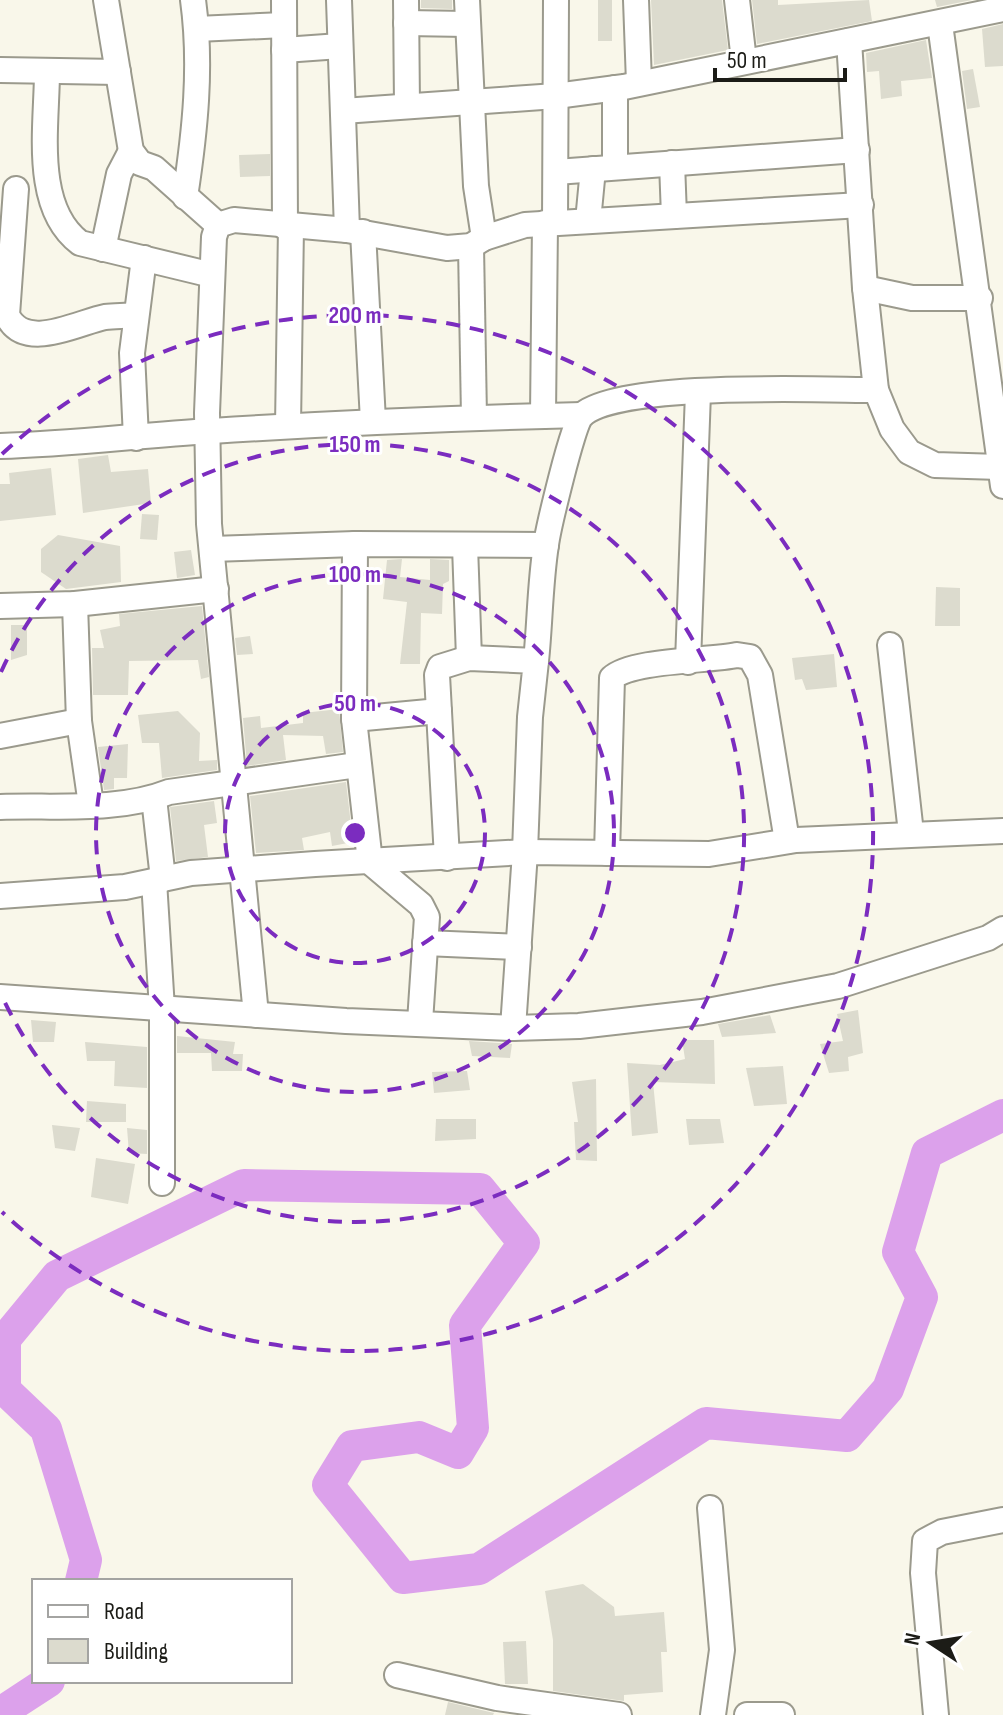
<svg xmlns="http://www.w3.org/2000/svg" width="1003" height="1715" font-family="'Sofia Sans Condensed',sans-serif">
<rect width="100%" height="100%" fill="#f9f7ea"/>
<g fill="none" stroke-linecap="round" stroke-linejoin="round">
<!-- river -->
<g stroke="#dca1eb" stroke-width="32">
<path d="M81 1581 86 1560 46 1429 5 1390V1339L57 1276 244 1185 480 1189 524 1243 465 1325 473 1428 458 1453 419 1437 352 1446 328 1485 403 1578 479 1569 706 1423 847 1436 888 1389 922 1297 898 1252 927 1153 1003 1115"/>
<path d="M0 1713 49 1681"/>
</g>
</g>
<!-- building -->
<g fill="#dcdbce">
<path d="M421 0H452V9L421 8Z"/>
<rect x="598" y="0" width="14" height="41"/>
<path d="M651 0H722L728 50 654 65Z"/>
<path d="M752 0H778V5L869 0 872 21 757 44Z"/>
<path d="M935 0H972L937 7Z"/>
<path d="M1003 24V66L985 67 982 29Z"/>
<path d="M926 40 932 78 901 81 902 96 881 99 879 71 867 72 866 53Z"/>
<path d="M973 69 980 107 967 109 962 71Z"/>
<path d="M270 154V176L240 177 239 155Z"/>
<path d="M108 455 111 472 148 469 151 503 83 513 78 459Z"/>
<path d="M51 468 56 515 0 521V484H10L9 473Z"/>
<path d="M142 514 159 515 157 540 140 539Z"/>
<path d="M58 535 120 546 121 582 66 589 41 572V549Z"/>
<path d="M191 550 195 575 177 578 174 552Z"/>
<path d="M402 559 400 577 430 580V559L449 560V581L443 584 442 614 421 613 420 664H400L407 602 383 599 387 560Z"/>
<path d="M936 587 960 588V626H935Z"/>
<path d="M202 606 209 677 201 679 198 660 129 661 128 695H93L92 648H104L100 630 120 626 119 614Z"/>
<path d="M11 625H27V655L11 660Z"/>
<path d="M250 636 253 654 237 655 235 638Z"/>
<path d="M834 654 837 687 806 690 802 679 795 680 792 658Z"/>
<path d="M339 709 343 752 326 754 323 736 283 735 286 760 247 766 243 718 260 716 261 728 303 723V713Z"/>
<path d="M178 711 200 733 199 761 217 760V770L162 778 159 743H142L138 715Z"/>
<path d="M128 744 127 778H114V789L104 790 98 747Z"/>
<path d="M346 782 353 842 332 846 330 832 302 838 304 850 256 853 250 796Z"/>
<path d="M214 801 217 823 204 825 208 857 176 861 170 807Z"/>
<path d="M858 1010 863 1053 848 1057 849 1071 829 1073 820 1044 843 1041 837 1014Z"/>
<path d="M770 1015 776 1033 722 1037 718 1024Z"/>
<path d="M31 1020 56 1022 54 1042H33Z"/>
<path d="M177 1036 235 1042 233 1054H243L242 1071H212L211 1053H177Z"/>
<path d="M682 1040H714L715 1084 653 1082 658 1133 632 1136 627 1063 660 1065 685 1059Z"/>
<path d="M469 1041 512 1044 510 1058 472 1056Z"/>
<path d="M85 1042 147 1047V1088L114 1086 115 1061H87Z"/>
<path d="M783 1066 787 1104 754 1106 746 1068Z"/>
<path d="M467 1071 470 1090 434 1093 432 1072Z"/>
<path d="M596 1079 597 1161 576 1160 574 1122H578L572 1082Z"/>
<path d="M87 1101 126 1104V1122H86Z"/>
<path d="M436 1119H476V1139L435 1141Z"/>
<path d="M686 1119H720L724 1143 689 1145Z"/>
<path d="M52 1125 80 1128 75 1151 55 1148Z"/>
<path d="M127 1128 147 1130V1154L129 1153Z"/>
<path d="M96 1158 135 1164 128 1204 91 1197Z"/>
<path d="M583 1584 614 1607 615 1616 664 1612 667 1652H661L663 1692 624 1695V1701L553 1691V1640L545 1591Z"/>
<path d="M526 1641 528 1684H505L503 1642Z"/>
<path d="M448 1702 494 1713 493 1715H445Z"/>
</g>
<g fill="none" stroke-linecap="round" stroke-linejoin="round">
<!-- minor casing -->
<g stroke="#9b9a8d" stroke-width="28">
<g id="minor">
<path d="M106 0 131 151 140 163 154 168 218 225"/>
<path d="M284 0 285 227"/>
<path d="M339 0 347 230"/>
<path d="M406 0 407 105"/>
<path d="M467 0 476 186 484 238"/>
<path d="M636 0 639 83"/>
<path d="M737 0 744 61"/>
<path d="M406 23 467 24"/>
<path d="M940 24 1003 486"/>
<path d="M197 29 284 25"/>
<path d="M849 41 865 288 876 390 892 429 909 452 935 465 1000 467"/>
<path d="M284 50 340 46"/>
<path d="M0 70 118 72"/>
<path d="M47 71C47 125 32 207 80 243L212 275"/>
<path d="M615 88V167"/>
<path d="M343 111 556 96 624 87 1003 9"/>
<path d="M672 163 674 216"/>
<path d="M556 172 857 150"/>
<path d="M16 189 7 315C24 353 79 322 105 317 115 316 126 316 136 315"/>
<path d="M185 197C195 131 202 66 193 0"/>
<path d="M588 221 593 169"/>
<path d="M555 223 556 0"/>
<path d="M363 232 373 421"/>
<path d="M471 246 474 417"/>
<path d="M103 249 119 174 131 151"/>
<path d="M865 288 912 298H980"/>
<path d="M543 416 545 223"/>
<path d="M288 426 291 227"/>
<path d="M136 438 132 353 144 258"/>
<path d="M0 446C71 444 141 435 212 431 335 423 458 418 582 415"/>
<path d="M355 544 354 719 370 862 421 905 427 917 420 1022"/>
<path d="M465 546 469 658"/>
<path d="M212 549 355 544 546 545"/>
<path d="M75 604 79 721 91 805"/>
<path d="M0 606 75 604 216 589"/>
<path d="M890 645 911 833"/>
<path d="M536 661C540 623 540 583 546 545 548 529 573 424 581 416 616 381 821 390 876 390"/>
<path d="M688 662 698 393"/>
<path d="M354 719 439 711"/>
<path d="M0 736 79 721"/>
<path d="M154 798 163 879"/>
<path d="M0 807C53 805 119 812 169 792L357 765"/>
<path d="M607 853 612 678C631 660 708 661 737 655L750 657 760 675 787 841"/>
<path d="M447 858 437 675 440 667 469 658 536 661 530 717 525 852 513 1028"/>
<path d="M154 881 162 1009V1183"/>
<path d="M0 896 125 887 191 873 315 864 525 852 709 854 796 840 1003 831"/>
<path d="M425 943 519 947"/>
<path d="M0 997 346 1021 513 1028 579 1026 702 1012 838 986 988 938 1003 929"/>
<path d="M256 1015 209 524 207 413 214 237 218 225 234 220 347 230 447 248 471 246 484 238 525 225 861 205"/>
<path d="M710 1508 722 1650 713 1715"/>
<path d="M397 1675 497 1698 619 1715"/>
<path d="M747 1715H782"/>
<path d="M936 1715 923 1573 925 1541 942 1532 1003 1520"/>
</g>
</g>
<!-- minor -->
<use href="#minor" stroke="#fff" stroke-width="24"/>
</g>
<!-- distance rings -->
<g fill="none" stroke="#7b2cbf" stroke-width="4" stroke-dasharray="14 10">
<circle cx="355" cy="833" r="130"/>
<circle cx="355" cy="833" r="259"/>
<path d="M1 672A389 389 0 1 1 1 994"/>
<path d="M2 454A518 518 0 1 1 2 1212"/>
</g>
<circle cx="355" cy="833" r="12" fill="#7b2cbf" stroke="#fff" stroke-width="4"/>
<g font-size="24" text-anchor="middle" font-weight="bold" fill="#7b2cbf" stroke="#fff" stroke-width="6" stroke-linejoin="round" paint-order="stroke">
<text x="355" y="323">200 m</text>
<text x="355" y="452">150 m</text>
<text x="355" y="582">100 m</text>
<text x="355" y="711">50 m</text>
</g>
<!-- legend -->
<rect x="32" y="1579" width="260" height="104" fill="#ffffff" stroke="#a4a4a2" stroke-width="2"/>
<rect x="48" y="1605" width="40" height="12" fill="#ffffff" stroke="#a4a4a2" stroke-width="2"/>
<text x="104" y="1619" font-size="24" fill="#1c1c17">Road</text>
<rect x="48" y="1639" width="40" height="24" fill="#dcdbce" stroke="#a4a4a2" stroke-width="2"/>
<text x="104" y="1659" font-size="24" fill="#1c1c17">Building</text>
<!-- north arrow -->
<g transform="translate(931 1643) rotate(282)" stroke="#ffffff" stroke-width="6" paint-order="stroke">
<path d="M0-6L14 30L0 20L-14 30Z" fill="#1c1c17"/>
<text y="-12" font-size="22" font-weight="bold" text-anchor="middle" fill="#1c1c17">N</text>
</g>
<!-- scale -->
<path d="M715 68v12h130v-12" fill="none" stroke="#1c1c17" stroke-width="4"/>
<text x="727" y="68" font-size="24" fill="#1c1c17" stroke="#ffffff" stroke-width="6" paint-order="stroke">50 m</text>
</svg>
